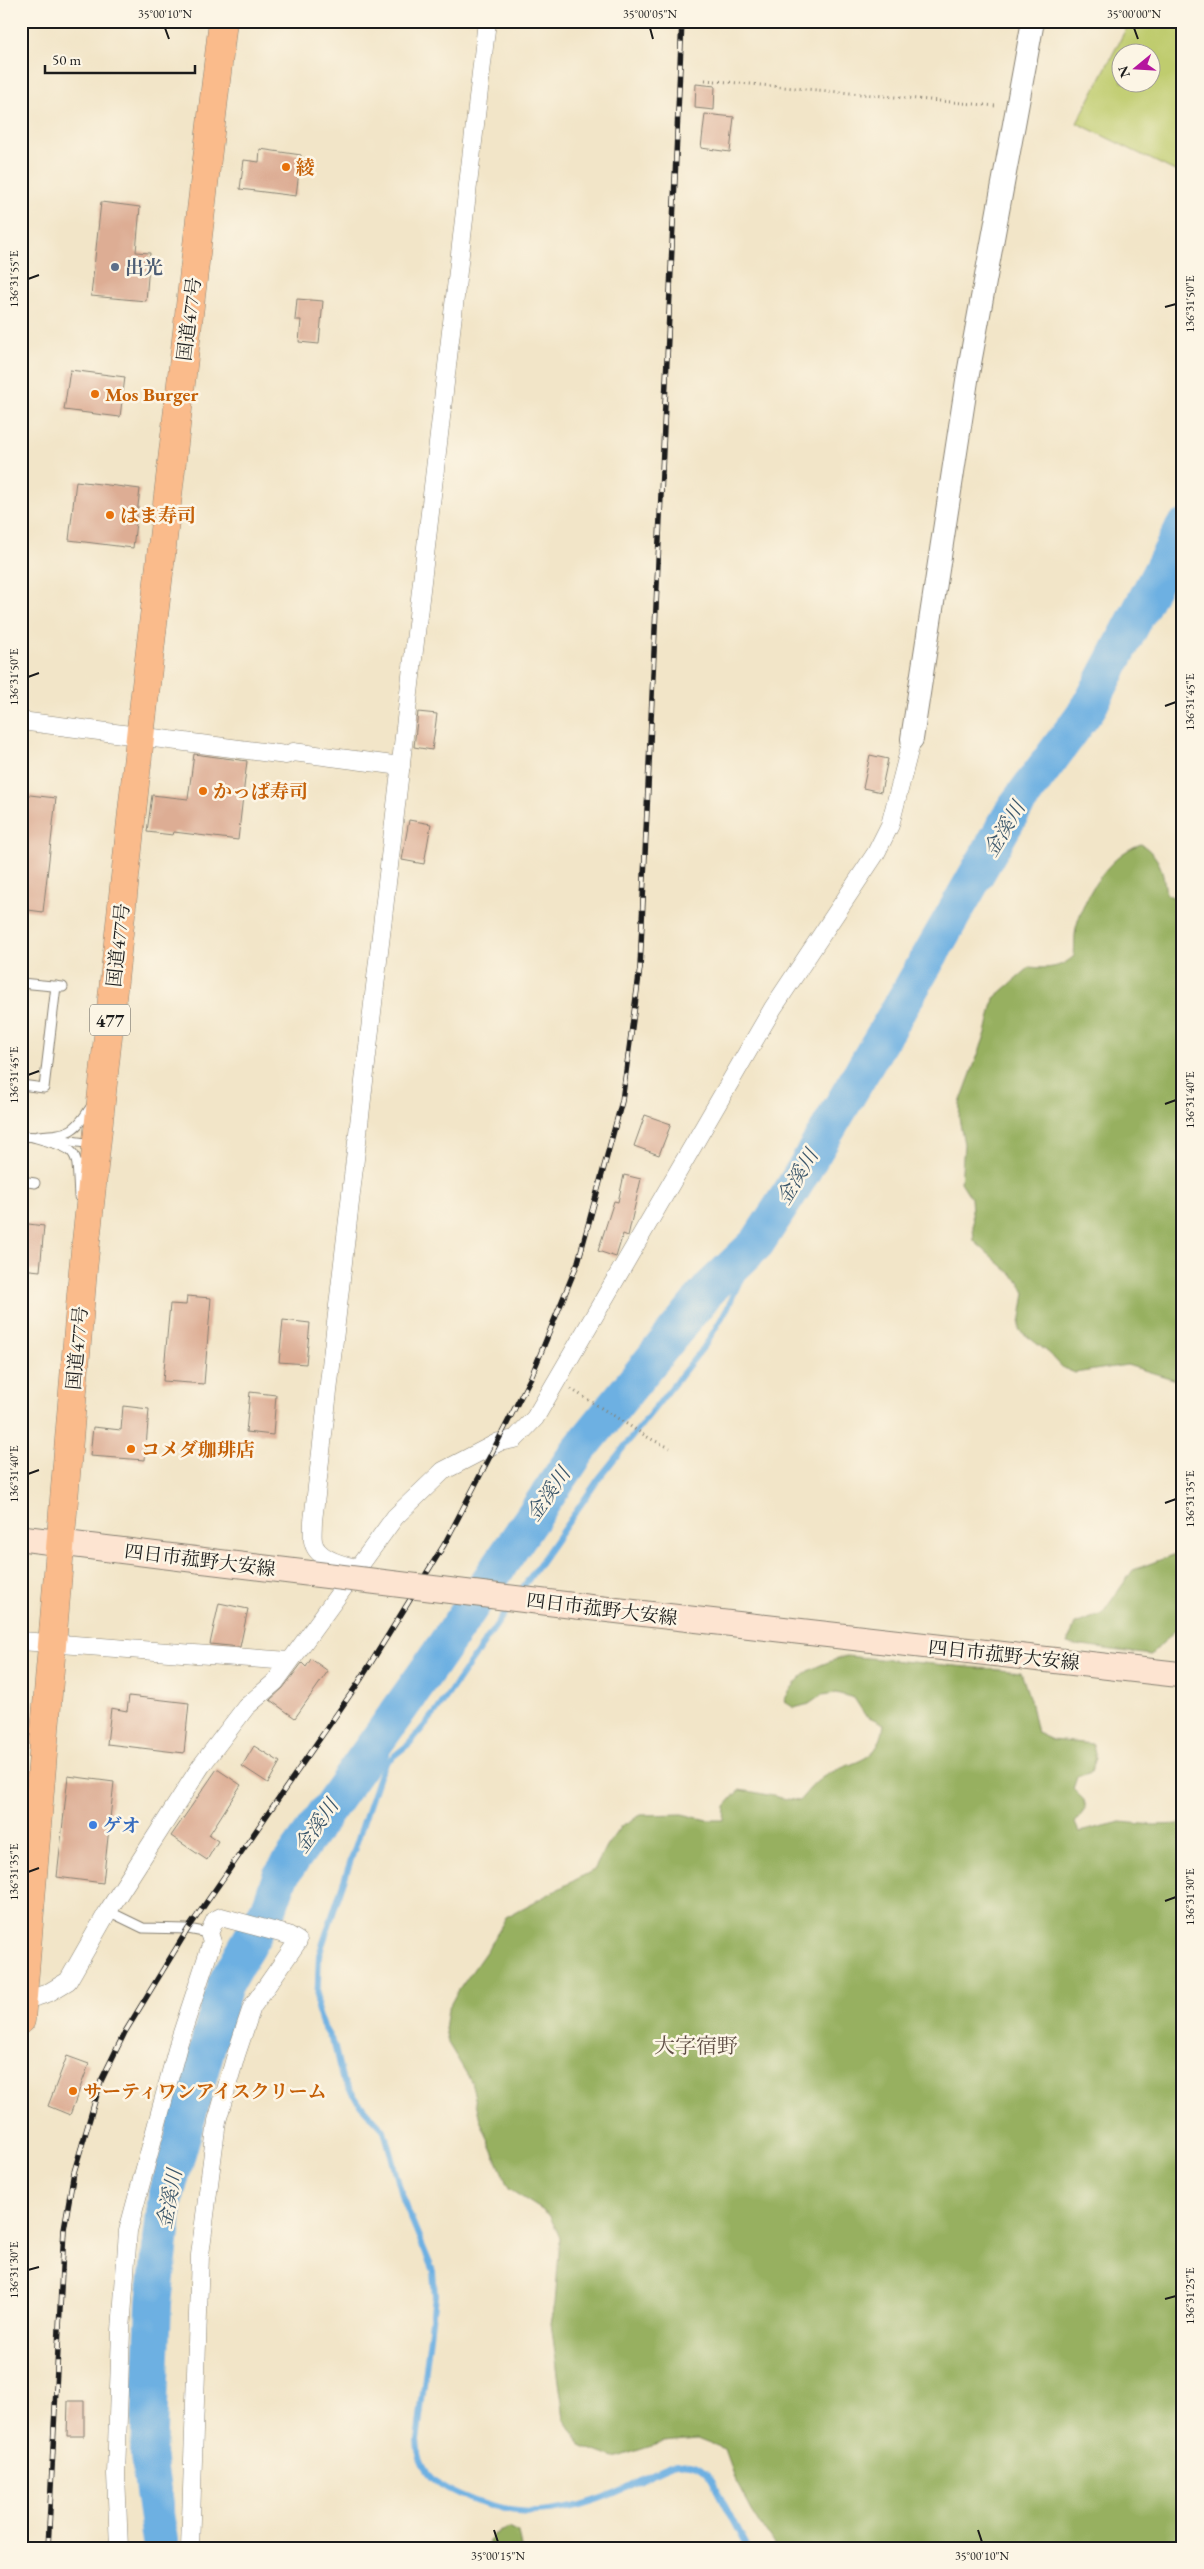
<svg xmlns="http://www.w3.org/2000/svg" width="1204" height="2569" font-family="'EB Garamond','Noto Serif JP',serif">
<rect width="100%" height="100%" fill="#fcf5e5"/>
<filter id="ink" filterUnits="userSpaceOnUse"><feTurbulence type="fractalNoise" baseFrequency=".02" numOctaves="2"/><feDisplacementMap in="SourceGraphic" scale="10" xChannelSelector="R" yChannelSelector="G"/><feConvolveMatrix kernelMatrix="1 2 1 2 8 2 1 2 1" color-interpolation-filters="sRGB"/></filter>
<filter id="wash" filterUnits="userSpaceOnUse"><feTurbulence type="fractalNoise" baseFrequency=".0096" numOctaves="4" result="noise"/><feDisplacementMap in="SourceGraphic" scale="20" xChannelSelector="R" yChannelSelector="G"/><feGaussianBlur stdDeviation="1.12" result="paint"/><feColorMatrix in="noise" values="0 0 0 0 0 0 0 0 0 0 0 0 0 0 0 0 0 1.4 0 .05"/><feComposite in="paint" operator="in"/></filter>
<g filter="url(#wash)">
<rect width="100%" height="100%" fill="#f2e5c8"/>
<!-- green -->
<path fill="#bfcc6e" stroke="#6e7445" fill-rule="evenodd" d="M1130 21H1183V175L1077 123ZM1122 52H1152V82H1122Z"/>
<!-- forest -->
<g fill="#97b061" stroke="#5a663e">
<path d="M1141 844C1161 857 1163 872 1166 894L1179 900 1183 896V1382L1127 1365 1075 1373 1063 1368 1049 1353 1019 1330 1025 1293 1019 1281 974 1241 971 1198 961 1182 964 1144 959 1118 960 1103 986 1033 994 998 1030 967C1048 969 1061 968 1074 956 1075 947 1074 937 1076 928 1084 896 1108 855 1141 844Z"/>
<path d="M1183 1545V1622L1151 1655 1067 1644 1075 1624 1102 1614 1133 1570 1176 1554Z"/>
<path d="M846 1656 1021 1672 1030 1700 1037 1733 1052 1740 1093 1744 1096 1758 1091 1772 1077 1777 1073 1789 1084 1800 1086 1808 1075 1823 1079 1832 1121 1822 1154 1825 1183 1824V2548H776L752 2510 735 2478 725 2450 697 2439 664 2442 614 2458 582 2446 564 2418 551 2323 555 2304 560 2238 550 2215 509 2189 480 2120 471 2081 448 2043 445 2029 448 2009 456 1994 492 1943 506 1917 594 1870 606 1847 621 1826 641 1815 682 1814 707 1820H724L725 1806 739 1790C759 1792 778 1798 799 1801 807 1792 816 1780 828 1774 857 1759 879 1763 884 1724L865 1715 854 1698 836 1693 822 1695 809 1704 794 1708 784 1701C800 1670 814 1667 846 1656Z"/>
<path d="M509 2528 519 2533 522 2548H486L493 2534Z"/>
</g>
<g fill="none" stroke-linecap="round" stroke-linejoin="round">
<!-- stream -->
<g stroke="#6db0e2" stroke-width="6">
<path d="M519 1593 600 1477 706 1344 727 1309 757 1243"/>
<path d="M511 1604 436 1712 409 1744 385 1763 379 1776 319 1955 317 2008 322 2024 334 2044 342 2078 359 2103 384 2130 403 2199 433 2271 435 2296 417 2441C418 2469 433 2483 458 2494 518 2522 567 2515 626 2488 640 2481 663 2466 678 2464 694 2462 703 2467 712 2481L747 2548"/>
</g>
<!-- river -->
<path stroke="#6db0e2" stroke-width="36" d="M161 2548 148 2455 154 2303 166 2196 225 1984 271 1903 280 1877 431 1665 578 1451 710 1288 757 1243 793 1188 906 997 1015 807 1089 707 1183 528"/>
</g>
<g id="blocks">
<!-- building -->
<g fill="#ddad94">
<path d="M696 84 715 86 714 110 695 108Z"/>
<path d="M705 114 734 117 730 152 701 148Z"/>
<path d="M260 149 301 155 296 196 240 189 244 160 259 162Z"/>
<path d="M101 202 140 207 136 252 150 253 146 301 91 296Z"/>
<path d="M297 299 323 301 319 344 299 342 301 320H295Z"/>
<path d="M70 370 125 377 120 417 64 410Z"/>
<path d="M76 481 140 489 133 548 69 540Z"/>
<path d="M418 712 437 714 432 750 414 747Z"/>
<path d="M194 754 247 761 238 840 174 832 173 835 147 832 152 795 188 799Z"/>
<path d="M870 755 888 759 881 792 863 788Z"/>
<path d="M21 794 56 798 43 912 21 909Z"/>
<path d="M409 820 431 824 424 864 402 860Z"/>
<path d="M645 1115 671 1124 659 1155 634 1146Z"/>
<path d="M624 1175 641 1179 628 1236 623 1234 616 1257 598 1251 614 1201 618 1202Z"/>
<path d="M21 1223 44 1226 40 1271 21 1269Z"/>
<path d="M187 1296 211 1298 204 1384 163 1381 170 1304 186 1305Z"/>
<path d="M283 1320 310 1323 306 1364 279 1362Z"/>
<path d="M250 1392 276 1395 273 1435 246 1432Z"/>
<path d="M123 1406 149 1409 145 1460 90 1456 93 1427 121 1430Z"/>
<path d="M219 1603 248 1609 240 1647 210 1644Z"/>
<path d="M311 1659 328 1671 295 1718 270 1700 283 1688 302 1663 306 1667Z"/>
<path d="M129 1696 189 1703 184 1753 107 1744 111 1708 127 1711Z"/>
<path d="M254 1746 280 1762 268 1783 242 1766Z"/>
<path d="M217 1769 241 1785 209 1835 218 1841 207 1860 171 1836Z"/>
<path d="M68 1776 114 1782 103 1883 57 1877Z"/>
<path d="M67 2056 89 2064 70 2115 48 2106Z"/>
<path d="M68 2401H84V2436H67Z"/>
</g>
</g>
</g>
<g filter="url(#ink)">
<use href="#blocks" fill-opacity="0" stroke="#878072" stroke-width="1"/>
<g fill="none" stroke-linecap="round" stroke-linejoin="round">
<!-- service casing -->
<g stroke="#878072" stroke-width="11">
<g id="service">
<path d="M21 983 63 987"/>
<path d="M21 1085 44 1088 56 986"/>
<path d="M21 1136 38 1137"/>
<path d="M38 1136C69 1134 75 1133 92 1105"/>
<path d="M33 1137C82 1151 76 1148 79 1197"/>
<path d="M56 1139 93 1144"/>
<path d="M21 1181 35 1183"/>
<path d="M108 1911 143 1928 188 1929 209 1933"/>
</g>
</g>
<!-- minor casing -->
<g stroke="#878072" stroke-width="19">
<g id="minor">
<path d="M21 721 286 755 293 752 401 766"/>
<path d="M356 1568C342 1565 316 1559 313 1541 312 1535 313 1527 313 1521L487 21"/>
<path d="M21 1641 289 1661"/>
<path d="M21 1996 36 1997 48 1993 68 1981 108 1911 201 1766 246 1707 275 1682 395 1517 443 1471 499 1442 515 1439 535 1418 773 1008 876 853 890 825 912 739"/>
<path d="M119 2548 116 2474 121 2331 128 2231 179 2042 212 1942 209 1933 215 1920 221 1917 288 1935 298 1941 252 2007 236 2055 217 2121 200 2255 190 2548"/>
</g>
</g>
<!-- tertiary casing -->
<g stroke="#878072" stroke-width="24">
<path id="tertiary" d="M912 739 968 374 1033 21"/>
</g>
<!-- secondary casing -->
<g stroke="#878072" stroke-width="27">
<g id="secondary">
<path d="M21 1538 199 1560"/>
<path d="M577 1606 1183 1675"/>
</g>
</g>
<!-- trunk casing -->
<g stroke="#878072" stroke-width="29">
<path id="trunk" d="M21 2020 83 1270 140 737 223 21"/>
</g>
<!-- path -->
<g stroke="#878072" stroke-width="3" stroke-dasharray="1 4" stroke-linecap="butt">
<path d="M705 80 996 106"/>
<path d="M571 1389 649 1438 670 1448"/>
</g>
<!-- service -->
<use href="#service" stroke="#fff" stroke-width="9"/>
<!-- minor -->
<use href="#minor" stroke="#fff" stroke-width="18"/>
<!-- tertiary -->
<use href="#tertiary" stroke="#fff" stroke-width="22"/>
<!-- secondary -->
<use href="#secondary" stroke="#fde4d1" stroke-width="25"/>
<!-- trunk -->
<use href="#trunk" stroke="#fabb8b" stroke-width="28"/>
<!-- rail casing -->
<g stroke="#1c1c1c" stroke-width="5.5">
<path id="rail" d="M48 2548 64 2229 74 2172 101 2081 125 2032 188 1929 359 1682 444 1545 531 1377 578 1262 622 1101 640 968 682 21"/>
</g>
<!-- rail -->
<use href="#rail" stroke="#fcf5e5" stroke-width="4" stroke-dasharray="11" stroke-linecap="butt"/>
<!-- secondary-bridge casing -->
<g stroke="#878072" stroke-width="27" stroke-linecap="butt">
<path id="secondary-bridge" d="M199 1560 577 1606"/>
</g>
<!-- secondary-bridge -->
<use href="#secondary-bridge" stroke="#fde4d1" stroke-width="25"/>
</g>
</g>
<!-- ticks -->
<path fill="none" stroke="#1c1c1c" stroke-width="2" d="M165 28 169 39M650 28 653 39M1134 28 1138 39M28 279 39 275M1165 307 1176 304M28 677 39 673M1165 706 1176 702M28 1075 39 1071M1165 1104 1176 1100M28 1474 39 1470M1165 1503 1176 1499M28 1872 39 1868M1165 1901 1176 1897M28 2270 39 2267M1165 2299 1176 2296M494 2530 498 2542M978 2530 982 2542"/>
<!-- markers -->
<g fill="#e8710a" stroke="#fcf5e5" stroke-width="2">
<circle cx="286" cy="167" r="5"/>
<circle cx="95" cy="394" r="5"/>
<circle cx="110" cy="515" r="5"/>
<circle cx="203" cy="791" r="5"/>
<circle cx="131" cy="1449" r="5"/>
<circle cx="73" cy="2091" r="5"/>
</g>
<circle fill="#5c6f8a" stroke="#fcf5e5" stroke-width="2" cx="115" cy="267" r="5"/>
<circle fill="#3f7fe0" stroke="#fcf5e5" stroke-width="2" cx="93" cy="1825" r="5"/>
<g text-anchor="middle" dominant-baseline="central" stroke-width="5" stroke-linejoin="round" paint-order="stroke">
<!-- shield labels -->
<rect fill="#fcf5e5" stroke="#5f5d58" stroke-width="1" x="90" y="1004.5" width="40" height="31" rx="4"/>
<g font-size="18" font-weight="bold" fill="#1c1c1c">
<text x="110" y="1020">477</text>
</g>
<!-- food labels -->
<g font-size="19" font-weight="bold" fill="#c56008" stroke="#fcf5e5" text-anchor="start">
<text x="296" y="167">綾</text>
<text x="105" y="394">Mos Burger</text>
<text x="120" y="515">はま寿司</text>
<text x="213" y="791">かっぱ寿司</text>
<text x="141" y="1449">コメダ珈琲店</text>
<text x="83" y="2091">サーティワンアイスクリーム</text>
</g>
<!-- service labels -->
<g font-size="19" font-weight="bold" fill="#4e5e75" stroke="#fcf5e5" text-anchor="start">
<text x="125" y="267">出光</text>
</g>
<!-- street labels -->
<g font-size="19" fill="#1c1c1c" stroke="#fcf5e5">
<text transform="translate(189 319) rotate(-83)">国道477号</text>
<text transform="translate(118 945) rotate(-84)">国道477号</text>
<text transform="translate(77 1348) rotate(-85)">国道477号</text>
<text transform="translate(200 1560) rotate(7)">四日市菰野大安線</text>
<text transform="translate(602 1609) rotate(7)">四日市菰野大安線</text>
<text transform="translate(1004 1655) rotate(6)">四日市菰野大安線</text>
</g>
<!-- shop labels -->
<g font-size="19" font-weight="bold" fill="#366cbe" stroke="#fcf5e5" text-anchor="start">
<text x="103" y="1825">ゲオ</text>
</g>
<!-- water labels -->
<g font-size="20" font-style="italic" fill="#3c576b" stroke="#fcf5e5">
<text transform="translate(1004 829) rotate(-59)">金溪川</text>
<text transform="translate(797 1177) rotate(-59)">金溪川</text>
<text transform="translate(548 1494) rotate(-55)">金溪川</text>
<text transform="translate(316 1826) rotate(-55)">金溪川</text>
<text transform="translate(169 2199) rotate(-79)">金溪川</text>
</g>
<!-- quarter labels -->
<g font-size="21" fill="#604f46" stroke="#fcf5e5">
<text x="696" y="2045">大字宿野</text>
</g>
</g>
<!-- margin -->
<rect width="1204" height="2569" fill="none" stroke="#fcf5e5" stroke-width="55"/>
<!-- north arrow -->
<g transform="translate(1136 68) rotate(252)"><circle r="24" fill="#fcf5e5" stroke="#a29e95"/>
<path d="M0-4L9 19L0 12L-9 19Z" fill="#b5179e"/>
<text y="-8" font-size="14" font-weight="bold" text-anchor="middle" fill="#1c1c1c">N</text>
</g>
<!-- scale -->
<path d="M45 65v8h150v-8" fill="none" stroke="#1c1c1c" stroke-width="2.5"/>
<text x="52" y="65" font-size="15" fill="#1c1c1c" stroke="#fcf5e5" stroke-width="4" paint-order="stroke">50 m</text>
<rect x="28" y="28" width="1148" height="2514" fill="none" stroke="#1c1c1c" stroke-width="2"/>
<g font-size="12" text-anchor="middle" fill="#1c1c1c">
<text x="165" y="18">35°00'10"N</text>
<text x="650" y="18">35°00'05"N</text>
<text x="1134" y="18">35°00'00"N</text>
<text transform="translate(14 279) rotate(-90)" y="4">136°31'55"E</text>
<text transform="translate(1190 304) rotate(-90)" y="4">136°31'50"E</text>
<text transform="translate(14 677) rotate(-90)" y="4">136°31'50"E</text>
<text transform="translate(1190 702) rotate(-90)" y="4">136°31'45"E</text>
<text transform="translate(14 1075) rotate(-90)" y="4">136°31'45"E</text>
<text transform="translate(1190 1100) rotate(-90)" y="4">136°31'40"E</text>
<text transform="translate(14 1474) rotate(-90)" y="4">136°31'40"E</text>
<text transform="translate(1190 1499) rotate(-90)" y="4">136°31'35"E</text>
<text transform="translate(14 1872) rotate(-90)" y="4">136°31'35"E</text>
<text transform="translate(1190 1897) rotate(-90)" y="4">136°31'30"E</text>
<text transform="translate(14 2270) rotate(-90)" y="4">136°31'30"E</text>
<text transform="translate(1190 2296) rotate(-90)" y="4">136°31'25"E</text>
<text x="498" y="2560">35°00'15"N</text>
<text x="982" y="2560">35°00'10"N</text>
</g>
</svg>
